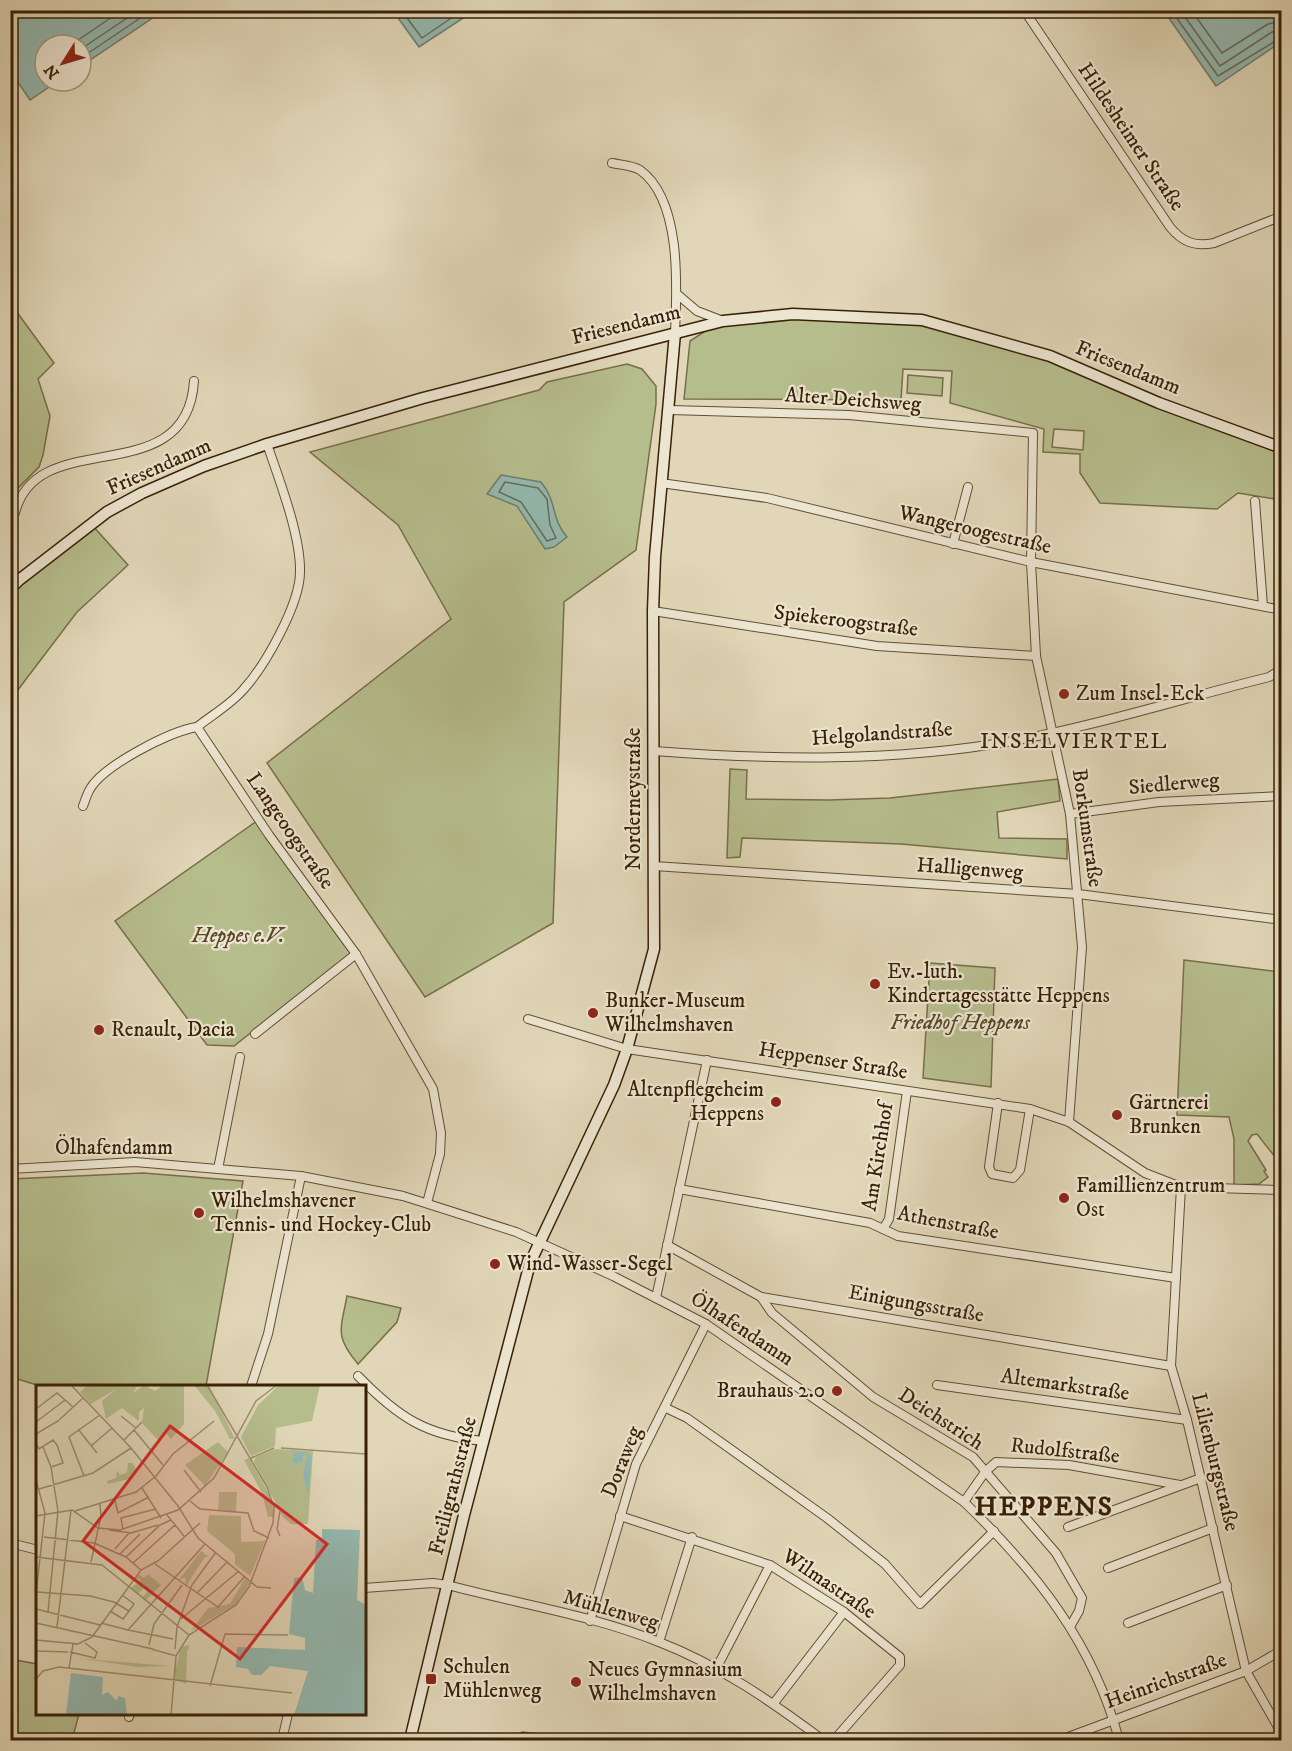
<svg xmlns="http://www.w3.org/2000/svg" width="1292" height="1751" font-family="'IM FELL DW Pica',serif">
<rect width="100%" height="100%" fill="#e1d7b8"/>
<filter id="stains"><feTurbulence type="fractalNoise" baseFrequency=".00333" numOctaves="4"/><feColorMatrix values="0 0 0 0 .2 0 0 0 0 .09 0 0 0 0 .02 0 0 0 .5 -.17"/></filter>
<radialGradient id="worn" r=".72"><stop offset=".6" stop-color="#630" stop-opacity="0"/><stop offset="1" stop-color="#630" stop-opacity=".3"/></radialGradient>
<!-- green -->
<g fill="#b6bd8d" stroke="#786e49" stroke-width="1.5" fill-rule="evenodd">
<path d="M11 304 54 363 38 379 50 416 43 455 39 467 18 488 11 506Z"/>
<path d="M793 316 920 322 1049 358 1281 454V500L1238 493 1217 509 1100 503 1080 473V454L1043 452 1044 429 950 403 952 371 903 369 901 400 684 399 690 341 710 328ZM1054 429 1084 431 1083 450 1052 447Z"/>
<path d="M627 364 642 369 656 386V404L636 550 564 602 553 923 425 997 267 763 451 619 398 525 310 452 539 390 547 382Z"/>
<path d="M908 375 943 378 942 396 907 393Z"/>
<path d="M92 525 128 565 77 612 11 699V595L22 583Z"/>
<path d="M11 528 17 552 11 566H10Z"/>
<path d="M730 769 747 770 746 799 828 800 890 798 1058 779 1060 801 997 812 999 838 1067 839V859L901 844 742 838 740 857 727 858Z"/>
<path d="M257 821 352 952 234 1046 207 1045 115 921Z"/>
<path d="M1184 960 1281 972V1160L1279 1162 1257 1134 1252 1135 1248 1141 1266 1170 1264 1171 1268 1177 1259 1184 1234 1185V1139L1229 1117 1177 1115Z"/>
<path d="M930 963 995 968 991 1087 923 1078Z"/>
<path d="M143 1173 243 1181 206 1386H40L11 1377V1179Z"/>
<path d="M347 1296 401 1308 397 1322 358 1364C334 1336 341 1329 347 1296Z"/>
<path d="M10 1659 37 1664 38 1714H79L72 1740H11Z"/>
<path d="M522 1732 572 1737 576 1740H506Z"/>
</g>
<!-- water -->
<g fill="#94b9b1" stroke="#707c6c" stroke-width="1.5">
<path d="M10 11 11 10 163 11 81 66V45H45V81H58L30 100 11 72Z"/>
<path d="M393 11H474L419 47Z"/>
<path d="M1164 11H1281V42L1216 86Z"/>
<path d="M501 475 541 482C558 503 550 517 567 537L554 547 545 549 517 506 487 494Z"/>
</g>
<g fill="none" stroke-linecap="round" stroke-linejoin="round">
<!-- shore -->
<g stroke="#666c5b" stroke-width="1.5">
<path d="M401 10 422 38 463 10"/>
<path d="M1171 10 1218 76 1282 37"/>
<path d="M1180 10 1220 66 1272 32 1282 30"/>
<path d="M1191 10 1222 53 1268 24 1282 21"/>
<path d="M71 45 122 10"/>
<path d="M81 49 139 10"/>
<path d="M81 58 152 10"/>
<path d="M505 482 538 488 547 499 550 525 556 538 547 541 521 502 499 492Z"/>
</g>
<!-- street casing -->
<g stroke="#634e32" stroke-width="10">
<g id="street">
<path d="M1024 10 1170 227C1182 242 1195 247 1214 243L1282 216"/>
<path d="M612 163C621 165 632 165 640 170 682 200 677 288 675 333"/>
<path d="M677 294 697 311 723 321"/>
<path d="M670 410 849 415 1033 433 1031 562 1036 656 1070 814 1082 947 1069 1122"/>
<path d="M267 444C279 479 301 536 300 572 300 604 265 666 243 690 230 705 212 715 197 727L269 835 356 954 433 1089 441 1133 440 1154 427 1203"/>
<path d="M661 483 767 498 1031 562 1282 610"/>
<path d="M1255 501 1263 606"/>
<path d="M15 513C37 423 187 494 194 381"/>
<path d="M953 544 968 487"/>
<path d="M653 611 877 646 1036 656"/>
<path d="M654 751C773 760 894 762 1013 741 1099 725 1184 698 1269 677L1282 669"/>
<path d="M83 806C85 801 87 794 90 789 103 766 170 731 197 727"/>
<path d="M1070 814 1159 802 1282 796"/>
<path d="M654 866 1078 894 1282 920"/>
<path d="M528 1019 627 1049 1030 1109 1069 1122 1145 1173 1181 1187 1282 1190"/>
<path d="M255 1034 356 954"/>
<path d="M998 1103 989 1167 992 1174 1013 1178 1020 1170 1030 1109"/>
<path d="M10 1169 135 1162 301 1176 403 1196 516 1232 613 1276 706 1324 964 1502C1035 1570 1094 1644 1119 1740"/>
<path d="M218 1169 240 1057"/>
<path d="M1181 1187 1171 1366 1187 1420 1246 1671 1282 1734"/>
<path d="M679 1189 870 1223 898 1236 1176 1278"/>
<path d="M883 1229 889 1219 907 1091"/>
<path d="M667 1245 761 1297 1171 1366"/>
<path d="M761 1297 772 1313 873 1397 973 1457 1056 1553 1082 1598 1079 1611 1071 1625"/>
<path d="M656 1298 707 1060"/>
<path d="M358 1376C398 1417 426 1436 484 1441"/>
<path d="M937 1385 1187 1420"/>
<path d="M251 1386 268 1334 301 1176"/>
<path d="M666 1408 687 1418 827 1518 885 1564 920 1604 994 1531"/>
<path d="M964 1502 985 1472 996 1462 1069 1465 1180 1485"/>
<path d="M620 1516 770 1565 844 1612 900 1657V1665L834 1740"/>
<path d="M1068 1527 1201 1478"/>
<path d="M10 1543 38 1550"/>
<path d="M1108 1568 1213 1528"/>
<path d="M364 1588 433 1583 448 1585C518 1604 592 1615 659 1642 719 1665 772 1702 823 1740"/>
<path d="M590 1621 636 1464 706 1324"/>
<path d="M1128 1623 1227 1585"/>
<path d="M659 1642 692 1537"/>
<path d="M716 1669 770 1565"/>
<path d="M774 1703 844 1612"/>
<path d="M129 1717 130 1714"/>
<path d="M282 1740 288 1714"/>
<path d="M1060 1740 1246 1671 1282 1650"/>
</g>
</g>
<!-- secondary casing -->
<g stroke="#392005" stroke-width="13">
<g id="secondary">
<path d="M10 589 19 580 107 512 142 493 204 466 267 444 423 398 723 321 793 314 922 320 1050 356 1159 403 1282 448"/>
<path d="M410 1740 464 1515 530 1263 614 1085 627 1049 654 949 653 611 655 557 675 333"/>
</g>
</g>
<!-- street -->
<use href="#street" stroke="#ece5d1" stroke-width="8"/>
<!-- secondary -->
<use href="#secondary" stroke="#ece5d1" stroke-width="10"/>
</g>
<!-- markers -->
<g fill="#8f2418" stroke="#ece5d1" stroke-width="2">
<circle cx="1064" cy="694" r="6"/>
<circle cx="875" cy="984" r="6"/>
<circle cx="593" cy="1013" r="6"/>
<circle cx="99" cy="1030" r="6"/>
<circle cx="776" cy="1102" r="6"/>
<circle cx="1117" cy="1115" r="6"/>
<circle cx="1064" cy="1198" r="6"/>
<circle cx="199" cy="1213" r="6"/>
<circle cx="495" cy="1264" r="6"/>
<circle cx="837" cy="1391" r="6"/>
<rect x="425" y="1673" width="12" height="12" rx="3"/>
<circle cx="576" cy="1682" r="6"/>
</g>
<g text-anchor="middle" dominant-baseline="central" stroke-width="4.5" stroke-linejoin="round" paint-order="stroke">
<!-- street labels -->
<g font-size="21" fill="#392005" stroke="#ece5d1">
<text transform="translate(1131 137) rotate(56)">Hildesheimer Straße</text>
<text transform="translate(626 325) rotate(-14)">Friesendamm</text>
<text transform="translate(1128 368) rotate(22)">Friesendamm</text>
<text transform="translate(853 400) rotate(4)">Alter Deichsweg</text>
<text transform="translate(159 467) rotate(-24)">Friesendamm</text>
<text transform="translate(975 530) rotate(13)">Wangeroogestraße</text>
<text transform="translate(846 621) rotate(7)">Spiekeroogstraße</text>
<text transform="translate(882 734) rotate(-4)">Helgolandstraße</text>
<text transform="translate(1174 784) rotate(-5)">Siedlerweg</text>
<text transform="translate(634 799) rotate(-90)">Norderneystraße</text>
<text transform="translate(1087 828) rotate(82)">Borkumstraße</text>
<text transform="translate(290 831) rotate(55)">Langeoogstraße</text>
<text transform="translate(970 869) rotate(4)">Halligenweg</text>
<text transform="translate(833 1061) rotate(9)">Heppenser Straße</text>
<text x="114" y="1148">Ölhafendamm</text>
<text transform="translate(878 1157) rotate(-81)">Am Kirchhof</text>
<text transform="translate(948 1223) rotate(11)">Athenstraße</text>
<text transform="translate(916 1304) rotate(10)">Einigungsstraße</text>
<text transform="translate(742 1329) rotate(33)">Ölhafendamm</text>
<text transform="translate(1065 1385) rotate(8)">Altemarkstraße</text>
<text transform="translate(941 1419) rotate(33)">Deichstrich</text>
<text transform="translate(1065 1451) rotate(6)">Rudolfstraße</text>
<text transform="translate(622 1462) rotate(-68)">Doraweg</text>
<text transform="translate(1215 1462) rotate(76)">Lilienburgstraße</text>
<text transform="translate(453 1486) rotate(-76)">Freiligrathstraße</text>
<text transform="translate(829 1584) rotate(34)">Wilmastraße</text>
<text transform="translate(611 1610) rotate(16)">Mühlenweg</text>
<text transform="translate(1166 1681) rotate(-20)">Heinrichstraße</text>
</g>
<!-- poi labels -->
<g font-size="21" fill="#392005" stroke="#ece5d1" text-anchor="start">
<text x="1076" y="694">Zum Insel-Eck</text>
<text x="887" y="972">Ev.-luth.<tspan x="887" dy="24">Kindertagesstätte Heppens</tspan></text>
<text x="605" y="1001">Bunker-Museum<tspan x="605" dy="24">Wilhelmshaven</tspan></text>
<text x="111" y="1030">Renault, Dacia</text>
<text x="764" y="1090" text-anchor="end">Altenpflegeheim<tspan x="764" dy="24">Heppens</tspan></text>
<text x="1129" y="1103">Gärtnerei<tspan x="1129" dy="24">Brunken</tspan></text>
<text x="1076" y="1186">Famillienzentrum<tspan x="1076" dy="24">Ost</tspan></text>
<text x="211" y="1201">Wilhelmshavener<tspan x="211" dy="24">Tennis- und Hockey-Club</tspan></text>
<text x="507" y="1264">Wind-Wasser-Segel</text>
<text x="825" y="1391" text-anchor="end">Brauhaus 2.0</text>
<text x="443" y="1667">Schulen<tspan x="443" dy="24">Mühlenweg</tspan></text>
<text x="588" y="1670">Neues Gymnasium<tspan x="588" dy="24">Wilhelmshaven</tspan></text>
</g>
<!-- park labels -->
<g font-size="21" font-style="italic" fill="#584727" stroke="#ece5d1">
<text x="238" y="936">Heppes e.V.</text>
<text x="960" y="1023">Friedhof Heppens</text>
</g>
<!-- neighbourhood labels -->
<g font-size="22" letter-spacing="1.5" fill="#392005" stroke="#ece5d1">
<text x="1074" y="741">INSELVIERTEL</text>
</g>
<!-- district labels -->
<g font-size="27" font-weight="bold" letter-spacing="1.5" fill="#392005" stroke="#ece5d1">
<text x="1044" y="1507">HEPPENS</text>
</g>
</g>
<!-- overview -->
<g transform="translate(36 1385)">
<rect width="330" height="330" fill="#e1d7b8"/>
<path d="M52 0H102L97 8 108 0 119 6 127 0H148V39L135 54 130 48 122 55 106 38 108 23 103 27V36L86 23 70 34 66 16 80 4 55 19 44 7ZM158 0H173L199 54H194L179 26ZM243 0H284L276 36 240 43 239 61 215 71 205 52 222 20ZM182 57 192 67 169 101 149 80ZM239 64 277 66 272 139H255L247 132 218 77 220 72ZM213 73 235 113 238 132H232L226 108 208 75ZM92 78H97L101 87 97 93 72 99 71 96 80 93 81 86 84 90 91 88ZM183 107H201L200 127 182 126ZM173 130 205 131V157L229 156 214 191 199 179V169L171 146ZM165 166 173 172H169L150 201 149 192 142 196ZM102 189 108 193 112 189 125 200 109 216 106 213 112 206 108 203 102 209 95 203 105 195 100 193ZM209 193 214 198 200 219 155 246 172 223 194 219ZM154 260 151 267 150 299 137 294 145 262ZM34 272 60 275 135 281 102 282Z" fill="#b6bd8d"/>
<path d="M252 66 269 67 276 71 272 110 267 90 271 70 267 69V76L259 80 256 75 260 70 256 72 258 67ZM286 144 324 145 321 215 330 220V330H258L272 286 234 281 225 290H216L212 284 200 282 201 262 269 265V253L253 249 258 193 266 192 269 205 277 208 280 155H286ZM35 288 67 292 66 310 72 307 81 316 82 311 89 313 91 330H14L30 329Z" fill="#94b9b1"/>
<path fill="none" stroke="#9e8e70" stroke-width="1.5" d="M35 0 95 63 142 121 162 153 221 202 235 203M0 24 21 8 37 22M85 31 100 43M0 37 29 15M42 44 61 68M98 45 127 80M0 49 22 36 47 13M88 55 106 37M0 59 3 64 17 55 21 60 27 78 15 82M55 61 76 43M7 62 15 82 22 126 12 227M245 63 330 69M215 73 238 63M148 85 165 107M48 91 33 52 64 30M0 95 9 128 0 209M106 103 125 133M3 104 57 88 95 63M79 116 82 128 113 112M154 116 164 124 212 128 218 146 233 153M39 126 100 107 120 91 137 69 178 36M131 130 148 151M0 131 36 125 62 143 84 145 142 125 178 93 220 16 241 0M73 145 95 148 122 140M87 145 85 133 120 124M244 151 241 144 244 126M8 152 58 158 90 172 105 185M79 164 93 148M84 169 104 149M0 172 66 180 153 250M90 172 124 140 135 135M55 177 65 131 64 119M97 178 139 140M119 179 182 222 209 191M1 207 54 211 78 217 93 226M162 207 192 176M0 224 64 240M74 226 87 234 93 226 98 219 86 210M145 234 203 186M0 238 117 264M65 238 92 245M21 242 35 125M141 242 156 200 180 167M56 252 105 185 122 176 164 138M137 254 92 245 169 159M0 255 42 259 56 252M113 260 118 239 146 200M115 264 140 271 153 250 200 220 213 202 237 138 238 122 231 102 171 0M139 264 141 242M0 266 32 267M34 267 59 273 61 267 49 258M33 283 37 259M0 294 7 286 23 282 256 308M174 301 189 249 252 250M135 330 140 271"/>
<path fill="#d62828" fill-opacity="0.15" stroke="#d62828" stroke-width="3" d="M134 41 291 159 204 274 47 156Z"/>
<rect width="330" height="330" fill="none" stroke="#392005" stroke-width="3"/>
</g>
<!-- margin -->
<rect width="1292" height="1751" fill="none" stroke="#e1d7b8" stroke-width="36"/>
<rect x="12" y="12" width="1268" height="1727" fill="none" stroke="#392005" stroke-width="3"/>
<rect x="18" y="18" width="1256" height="1715" fill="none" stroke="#392005" stroke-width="1.5"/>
<!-- north arrow -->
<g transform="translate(63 63) rotate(233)"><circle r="28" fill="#ece5d1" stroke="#a4967f" stroke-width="1.5"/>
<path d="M0-4.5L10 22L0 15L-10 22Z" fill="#8f2418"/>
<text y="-9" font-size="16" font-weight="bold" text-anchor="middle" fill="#392005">N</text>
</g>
<rect width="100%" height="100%" filter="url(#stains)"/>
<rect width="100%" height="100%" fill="url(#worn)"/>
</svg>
